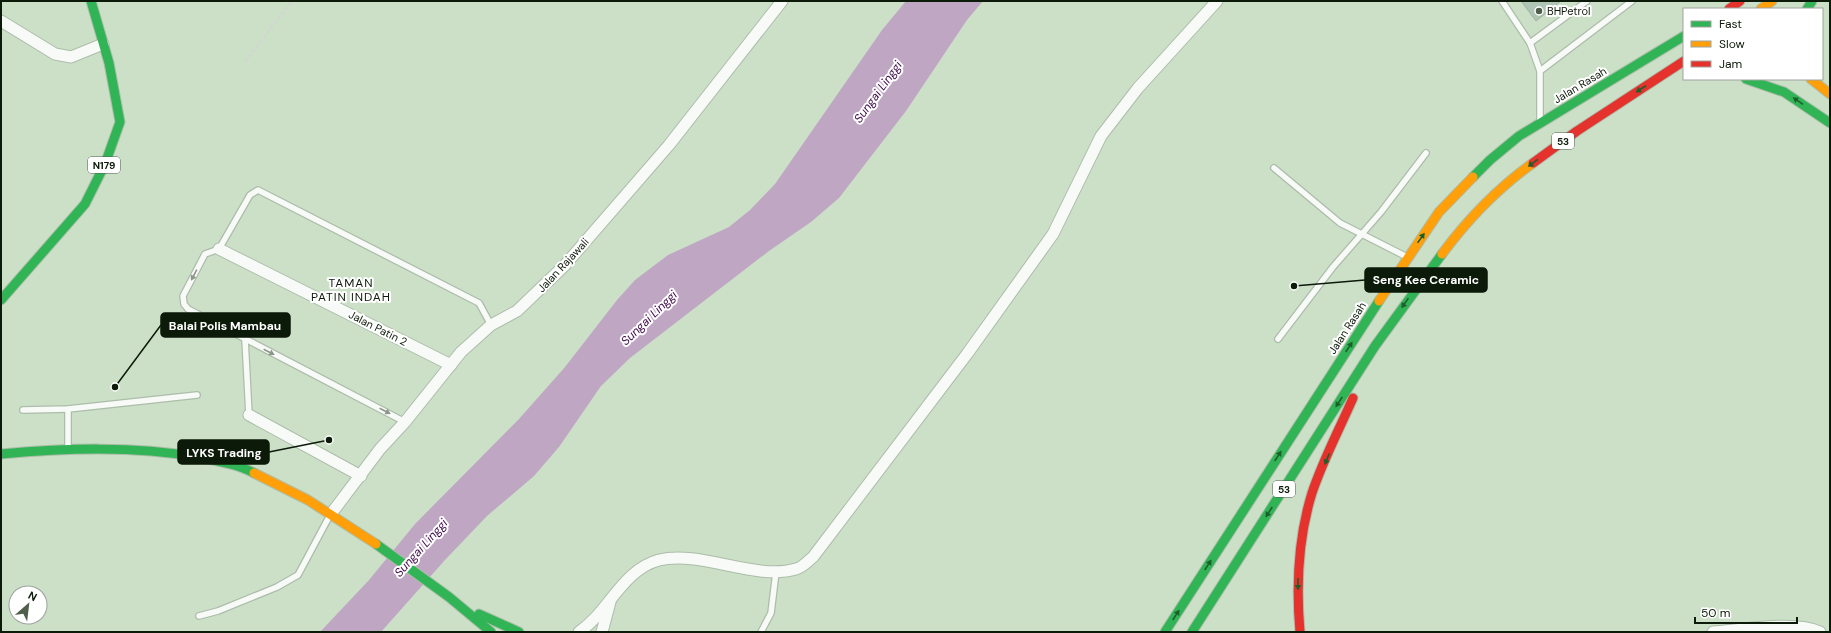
<svg xmlns="http://www.w3.org/2000/svg" width="1831" height="633" font-family="'DM Sans',sans-serif">
<rect width="100%" height="100%" fill="#cce0c8"/>
<!-- water -->
<path fill="#bfa7c4" d="M906 1H983L967 20 906 111 839 198 811 222 769 251 630 358 601 386 559 447 534 476 487 516 445 560 381 632H320L369 580 415 524 519 419 565 367 617 300 635 280 668 255 729 227 750 210 775 184 882 30Z"/>
<!-- building -->
<path fill="#b0c6b4" stroke="#9eb2a2" d="M1521 1H1561L1536 21Z"/>
<g fill="none" stroke-linecap="round" stroke-linejoin="round">
<!-- lane casing -->
<g stroke="#acbda9" stroke-width="8">
<g id="lane">
<path d="M1502 1 1530 43 1540 71V120"/>
<path d="M1530 43 1587 1"/>
<path d="M1540 71 1632 1"/>
<path d="M1274 168 1340 223 1405 256"/>
<path d="M245 339 249 415"/>
<path d="M1278 339 1333 267 1381 212 1426 153"/>
<path d="M68 409V447"/>
<path d="M23 410 68 409 197 395"/>
<path d="M405 422 188 309 184 304 183 296 205 254 219 249 250 195 258 190 479 303 491 325"/>
<path d="M199 616 218 611 277 587 298 575 329 517"/>
<path d="M761 632 771 613 776 572"/>
</g>
</g>
<!-- street casing -->
<g stroke="#acbda9" stroke-width="13">
<g id="street">
<path d="M1 21 55 54 71 57 103 44"/>
<path d="M219 249 451 365"/>
<path d="M249 415 361 476"/>
<path d="M331 514 380 449 405 422 461 352 491 325 517 311 565 265 669 145 782 1"/>
<path d="M579 632C609 612 622 570 659 560 701 550 755 581 796 569 802 568 808 561 813 557L967 354 1053 234 1101 136 1138 88 1217 1"/>
<path d="M602 632 610 602"/>
<path d="M1713 632C1743 630 1794 620 1820 632"/>
</g>
</g>
<!-- fast casing -->
<g stroke="#acbda9" stroke-width="11">
<g id="fast">
<path d="M1807 9 1812 1"/>
<path d="M1746 79 1784 92 1830 123"/>
<path d="M1473 177 1490 160 1519 136 1684 36"/>
<path d="M1 300 85 204 105 164 120 122 109 63 91 1"/>
<path d="M1 454C67 448 133 446 198 457 217 461 237 464 254 473"/>
<path d="M376 544 449 597 491 632"/>
<path d="M479 614 519 632"/>
<path d="M1165 632 1379 301"/>
<path d="M1192 632 1375 346 1442 254"/>
</g>
</g>
<!-- slow casing -->
<g stroke="#acbda9" stroke-width="11">
<g id="slow">
<path d="M1761 9 1772 1"/>
<path d="M1811 79 1830 94"/>
<path d="M1442 254C1468 219 1498 188 1533 163"/>
<path d="M1379 301 1439 212 1473 177"/>
<path d="M254 473 308 500 376 544"/>
</g>
</g>
<!-- jam casing -->
<g stroke="#acbda9" stroke-width="11">
<g id="jam">
<path d="M1729 9 1740 1"/>
<path d="M1533 163 1577 131 1684 61"/>
<path d="M1300 632C1296 586 1298 538 1312 493 1323 460 1339 430 1353 398"/>
</g>
</g>
<!-- path -->
<path stroke="#d0d7d0" stroke-width="2.5" stroke-dasharray="4 2" stroke-linecap="butt" d="M245 62 292 1"/>
<!-- lane -->
<use href="#lane" stroke="#f7faf7" stroke-width="5.5"/>
<!-- street -->
<use href="#street" stroke="#f7faf7" stroke-width="11"/>
<!-- fast -->
<use href="#fast" stroke="#30b455" stroke-width="9"/>
<!-- slow -->
<use href="#slow" stroke="#ff9f0a" stroke-width="9"/>
<!-- jam -->
<use href="#jam" stroke="#e5322d" stroke-width="9"/>
</g>
<!-- one-way arrows -->
<defs><path id="oneway-solid" d="M-6-.8H1V-3.2L6.5 0L1 3.2V.8H-6Z"/></defs>
<g fill="#1c5f2b">
<use href="#oneway-solid" transform="translate(1641 89) rotate(147)"/>
<use href="#oneway-solid" transform="translate(1798 101) rotate(-146)"/>
<use href="#oneway-solid" transform="translate(1533 163) rotate(144)"/>
<use href="#oneway-solid" transform="translate(1421 238) rotate(-55)"/>
<use href="#oneway-solid" transform="translate(1405 303) rotate(125)"/>
<use href="#oneway-solid" transform="translate(1349 347) rotate(-57)"/>
<use href="#oneway-solid" transform="translate(1339 402) rotate(123)"/>
<use href="#oneway-solid" transform="translate(1278 456) rotate(-57)"/>
<use href="#oneway-solid" transform="translate(1327 459) rotate(113)"/>
<use href="#oneway-solid" transform="translate(1269 512) rotate(123)"/>
<use href="#oneway-solid" transform="translate(1208 565) rotate(-57)"/>
<use href="#oneway-solid" transform="translate(1298 584) rotate(90)"/>
<use href="#oneway-solid" transform="translate(1176 615) rotate(-57)"/>
</g>
<g fill="#8d958c">
<use href="#oneway-solid" transform="translate(194 275) rotate(118)"/>
<use href="#oneway-solid" transform="translate(269 352) rotate(27)"/>
<use href="#oneway-solid" transform="translate(385 411) rotate(27)"/>
</g>
<!-- markers -->
<circle fill="#4f5f4c" stroke="#fff" stroke-width="1.5" cx="1539" cy="11" r="4"/>
<g text-anchor="middle" dominant-baseline="central" stroke-width="4" stroke-linejoin="round" paint-order="stroke">
<!-- shield labels -->
<g fill="#fff" stroke="#555f53" stroke-width="1">
<rect x="1552" y="133" width="22" height="16" rx="3"/>
<rect x="88" y="157" width="32" height="16" rx="3"/>
<rect x="1273" y="481" width="22" height="16" rx="3"/>
</g>
<g font-size="10" font-weight="bold" fill="#0c1a09">
<text x="1563" y="141">53</text>
<text x="104" y="165">N179</text>
<text x="1284" y="489">53</text>
</g>
<!-- poi labels -->
<g font-size="11" fill="#0c1a09" stroke="#fff" text-anchor="start">
<text x="1547" y="11">BHPetrol</text>
</g>
<!-- street labels -->
<g font-size="11" fill="#0c1a09" stroke="#fff">
<text transform="translate(1580 85) rotate(-31)">Jalan Rasah</text>
<text transform="translate(563 265) rotate(-47)">Jalan Rajawali</text>
<text transform="translate(378 328) rotate(27)">Jalan Patin 2</text>
<text transform="translate(1347 328) rotate(-57)">Jalan Rasah</text>
</g>
<!-- water labels -->
<g font-size="12" font-style="italic" fill="#420b4c" stroke="#fff">
<text transform="translate(878 92) rotate(-54)">Sungai Linggi</text>
<text transform="translate(649 318) rotate(-44)">Sungai Linggi</text>
<text transform="translate(421 548) rotate(-48)">Sungai Linggi</text>
</g>
<!-- neighbourhood labels -->
<g font-size="12" letter-spacing="1" fill="#0c1a09" stroke="#fff">
<text x="351" y="283">TAMAN<tspan x="351" dy="14">PATIN INDAH</tspan></text>
</g>
</g>
<!-- callouts -->
<path fill="none" stroke="#0c1a09" stroke-width="1.5" d="M1294 286L1365 280M115 387L161 325M329 440L269 452"/>
<g fill="#0c1a09" stroke="#fff" stroke-width="1.5">
<circle cx="1294" cy="286" r="4"/>
<circle cx="115" cy="387" r="4"/>
<circle cx="329" cy="440" r="4"/>
</g>
<g fill="#0c1a09" stroke="#0c1a09" stroke-width="1.5">
<rect x="1365" y="268" width="122" height="24" rx="4"/>
<rect x="161" y="313" width="129" height="24" rx="4"/>
<rect x="178" y="440" width="91" height="24" rx="4"/>
</g>
<g font-size="12" text-anchor="middle" font-weight="bold" fill="#fff">
<text x="1426" y="284">Seng Kee Ceramic</text>
<text x="225" y="330">Balai Polis Mambau</text>
<text x="224" y="457">LYKS Trading</text>
</g>
<!-- border -->
<rect width="1831" height="633" fill="none" stroke="#0c1a09" stroke-width="4"/>
<!-- legend -->
<rect x="1683" y="8" width="140" height="72" fill="#ffffff" stroke="#9ea39d"/>
<rect x="1691" y="21" width="20" height="6" fill="#30b455" stroke="#9ea39d"/>
<text x="1719" y="28" font-size="12" fill="#0c1a09">Fast</text>
<rect x="1691" y="41" width="20" height="6" fill="#ff9f0a" stroke="#9ea39d"/>
<text x="1719" y="48" font-size="12" fill="#0c1a09">Slow</text>
<rect x="1691" y="61" width="20" height="6" fill="#e5322d" stroke="#9ea39d"/>
<text x="1719" y="68" font-size="12" fill="#0c1a09">Jam</text>
<!-- north arrow -->
<g transform="translate(28 605) rotate(28)"><circle r="19" fill="#ffffff" stroke="#9ea39d"/>
<path d="M0-3L7 15L0 10L-7 15Z" fill="#4f5f4c"/>
<text y="-6" font-size="11" font-weight="bold" text-anchor="middle" fill="#0c1a09">N</text>
</g>
<!-- scale -->
<path d="M1695 617v6h102v-6" fill="none" stroke="#0c1a09" stroke-width="2"/>
<text x="1701" y="617" font-size="12" fill="#0c1a09" stroke="#ffffff" stroke-width="3" paint-order="stroke">50 m</text>
</svg>
